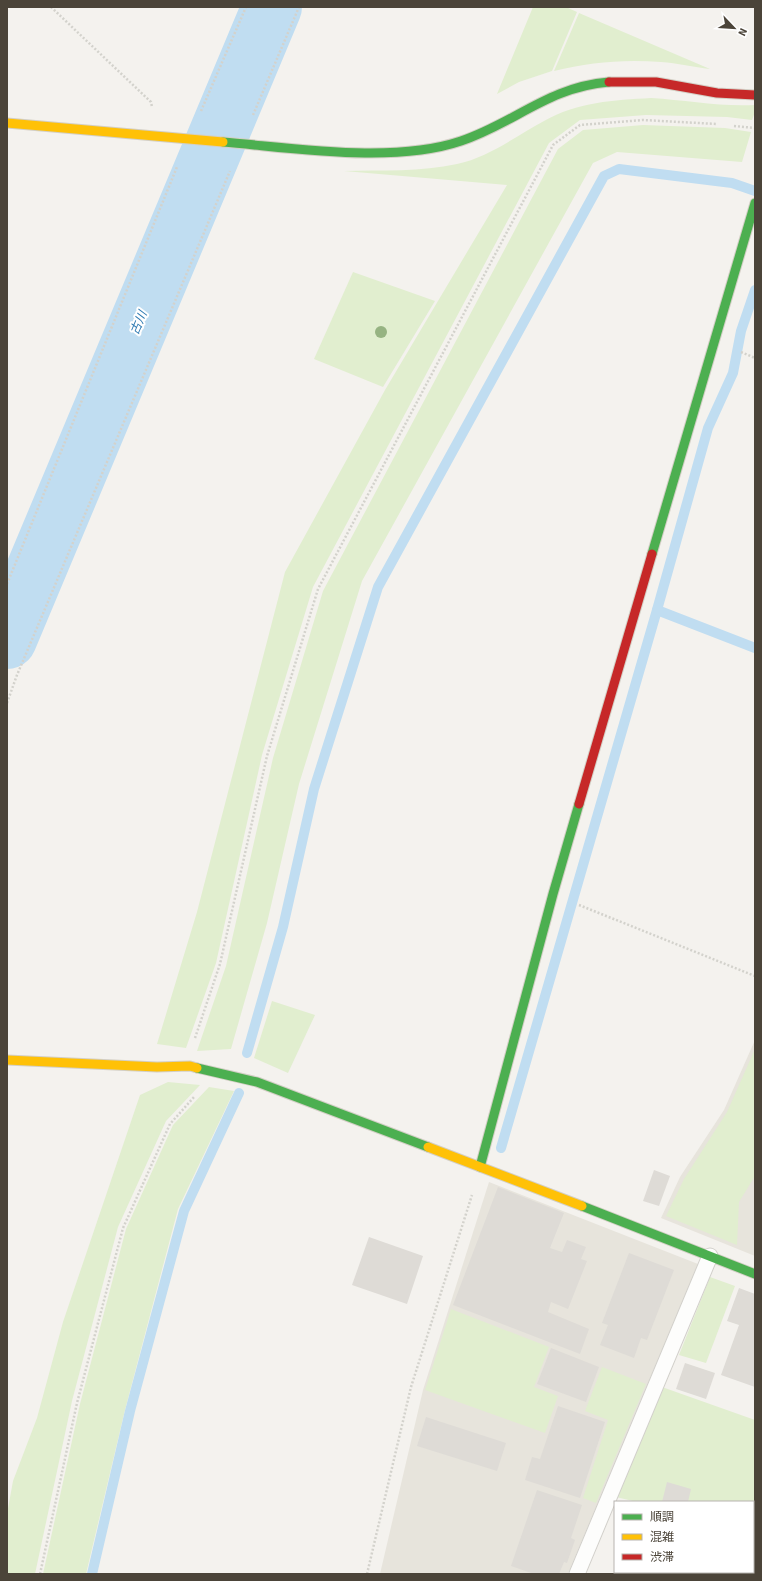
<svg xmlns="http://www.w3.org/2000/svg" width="762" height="1581" font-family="'Source Sans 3','Noto Sans JP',sans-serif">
<rect width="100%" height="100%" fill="#f4f2ee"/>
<!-- residential -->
<g fill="#e7e4dc">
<path d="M755 1040V1256L661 1218 680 1177 724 1110Z"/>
<path d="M489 1182 698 1264 568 1574H380L423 1390Z"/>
</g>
<!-- green -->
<g fill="#e1eecf">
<path d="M533 7H566L577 12 552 71 519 82 497 94Z"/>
<path d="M579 13 710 69C694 67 677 63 661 62 625 59 589 62 554 71Z"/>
<path d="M651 98C686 100 720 107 755 105V112L752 120 727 117 646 115 580 120 549 143 313 587 262 755 216 963 186 1048 157 1044 197 912 285 572 385 390 507 185 344 171C382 170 421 172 457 164 489 157 516 136 544 121 577 102 614 100 651 98Z"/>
<path d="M643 125 725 128 751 132 742 162 617 152 593 163 362 581 299 784 267 923 231 1049 197 1051 226 966 273 758 323 591 558 149 583 130Z"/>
<path d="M353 272 435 301 383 387 314 359Z"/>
<path d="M272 1001 315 1015 288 1073 254 1058Z"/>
<path d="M755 1049V1176L739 1202 737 1245 666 1216 684 1179 727 1112Z"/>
<path d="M168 1082 200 1085 166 1121 118 1227 72 1401 35 1574H7V1514L13 1481 37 1418 63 1322 140 1095Z"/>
<path d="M209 1087 234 1091 178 1209 125 1410 86 1574H43L80 1404 126 1229 173 1125Z"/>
<path d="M710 1277 735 1286 706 1363 679 1355Z"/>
<path d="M451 1309 549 1347 534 1387 558 1396 545 1433 425 1390Z"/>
<path d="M602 1367 646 1384 596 1503 583 1498 608 1420 585 1411Z"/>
<path d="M662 1387 755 1420V1531L753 1530V1502H637L616 1497Z"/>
</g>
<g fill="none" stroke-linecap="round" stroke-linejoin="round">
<!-- stream -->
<g stroke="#c0ddf1" stroke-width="10">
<path d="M657 610 755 648"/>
<path d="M247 1053 283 927 314 789 378 587 604 176 619 169 732 183 755 191"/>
<path d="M501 1148 657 610 708 428 733 373 741 331 755 290"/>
<path d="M92 1574 130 1411 184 1211 239 1093"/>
</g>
<!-- river -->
<path stroke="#c0ddf1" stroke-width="60" d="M7 639 272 7"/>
</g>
<!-- building -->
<g fill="#dedbd6">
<path d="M654 1170 670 1176 659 1206 643 1201Z"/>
<path d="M498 1187 564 1213 550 1248 562 1252 567 1240 586 1247 581 1259 587 1261 568 1309 551 1302 548 1312 589 1329 580 1354 453 1305Z"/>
<path d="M369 1237 423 1256 407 1304 352 1285Z"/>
<path d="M629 1253 674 1270 647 1340 641 1338 634 1358 600 1345 608 1325 602 1323Z"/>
<path d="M739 1288 755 1294V1387L721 1375 739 1325 727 1321Z"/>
<path d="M551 1348 599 1367 586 1402 537 1384Z"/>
<path d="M685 1363 715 1373 706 1399 676 1389Z"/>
<path d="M558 1406 605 1422 580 1498 525 1480 532 1457 540 1459Z"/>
<path d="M426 1417 506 1443 497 1471 417 1446Z"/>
<path d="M667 1482 691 1489 688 1502H662Z"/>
<path d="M537 1490 582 1505 571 1538 575 1540 567 1563 564 1562 559 1574H534L511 1566Z"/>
</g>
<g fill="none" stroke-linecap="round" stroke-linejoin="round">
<!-- lane casing -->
<g stroke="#d2d0cb" stroke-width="17">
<path id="lane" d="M577 1574 710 1256"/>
</g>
<!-- fast casing -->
<g stroke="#d3cfc5" stroke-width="11">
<g id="fast">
<path d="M223 142C295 148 393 164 461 141 515 123 548 87 609 82"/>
<path d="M652 554 755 203"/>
<path d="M197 1068 257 1082 428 1147"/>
<path d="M480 1167 553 894 579 804"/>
<path d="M582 1206 755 1274"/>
</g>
</g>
<!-- slow casing -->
<g stroke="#d3cfc5" stroke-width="11">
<g id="slow">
<path d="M7 123 223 142"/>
<path d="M7 1060 157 1067 190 1066 197 1068"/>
<path d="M428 1147 582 1206"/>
</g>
</g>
<!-- jam casing -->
<g stroke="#d3cfc5" stroke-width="11">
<g id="jam">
<path d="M609 82H656L717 93 755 95"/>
<path d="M579 804 652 554"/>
</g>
</g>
<!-- path -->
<g stroke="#d3d2cc" stroke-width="2.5" stroke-dasharray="2 2" stroke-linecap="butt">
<path d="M51 7 151 102 152 107"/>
<path d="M201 111 246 7"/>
<path d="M253 115 299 7"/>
<path d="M734 126 755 128"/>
<path d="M741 352 755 358"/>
<path d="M7 584 177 167"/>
<path d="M7 703 17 675 230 171"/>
<path d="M579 905 755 976"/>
<path d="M195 1038 220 964 267 756 318 589 553 145 580 125 643 120 717 124"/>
<path d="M40 1574 77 1403 123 1228 170 1124 194 1097"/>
<path d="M367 1574 411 1387 472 1195"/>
</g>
<!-- lane -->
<use href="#lane" stroke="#fdfdfc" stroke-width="15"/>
<!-- fast -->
<use href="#fast" stroke="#4caf50" stroke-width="9"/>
<!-- slow -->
<use href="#slow" stroke="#ffc107" stroke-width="9"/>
<!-- jam -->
<use href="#jam" stroke="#c62828" stroke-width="9"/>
</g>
<!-- trees -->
<circle fill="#96b382" cx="381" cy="332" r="6"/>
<g text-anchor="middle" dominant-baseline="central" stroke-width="4" stroke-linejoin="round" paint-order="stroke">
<!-- water labels -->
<g font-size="12" font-style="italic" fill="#2e7ab2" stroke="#fff">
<text transform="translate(139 323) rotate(-67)">古川</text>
</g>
</g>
<!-- border -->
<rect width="762" height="1581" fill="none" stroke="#4b4439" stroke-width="16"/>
<!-- legend -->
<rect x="614" y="1501" width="140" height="72" fill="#ffffff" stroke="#b7b4b0"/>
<rect x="622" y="1514" width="20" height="6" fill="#4caf50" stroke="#b7b4b0"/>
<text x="650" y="1521" font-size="12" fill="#4b4439">順調</text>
<rect x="622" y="1534" width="20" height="6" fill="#ffc107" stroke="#b7b4b0"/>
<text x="650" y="1541" font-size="12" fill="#4b4439">混雑</text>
<rect x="622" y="1554" width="20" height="6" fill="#c62828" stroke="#b7b4b0"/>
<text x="650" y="1561" font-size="12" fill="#4b4439">渋滞</text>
<!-- north arrow -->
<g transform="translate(734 28) rotate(115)" stroke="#ffffff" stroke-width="3" paint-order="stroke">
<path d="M0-3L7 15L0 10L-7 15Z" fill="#4b4439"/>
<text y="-6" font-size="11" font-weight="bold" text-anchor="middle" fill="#4b4439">N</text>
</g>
</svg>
